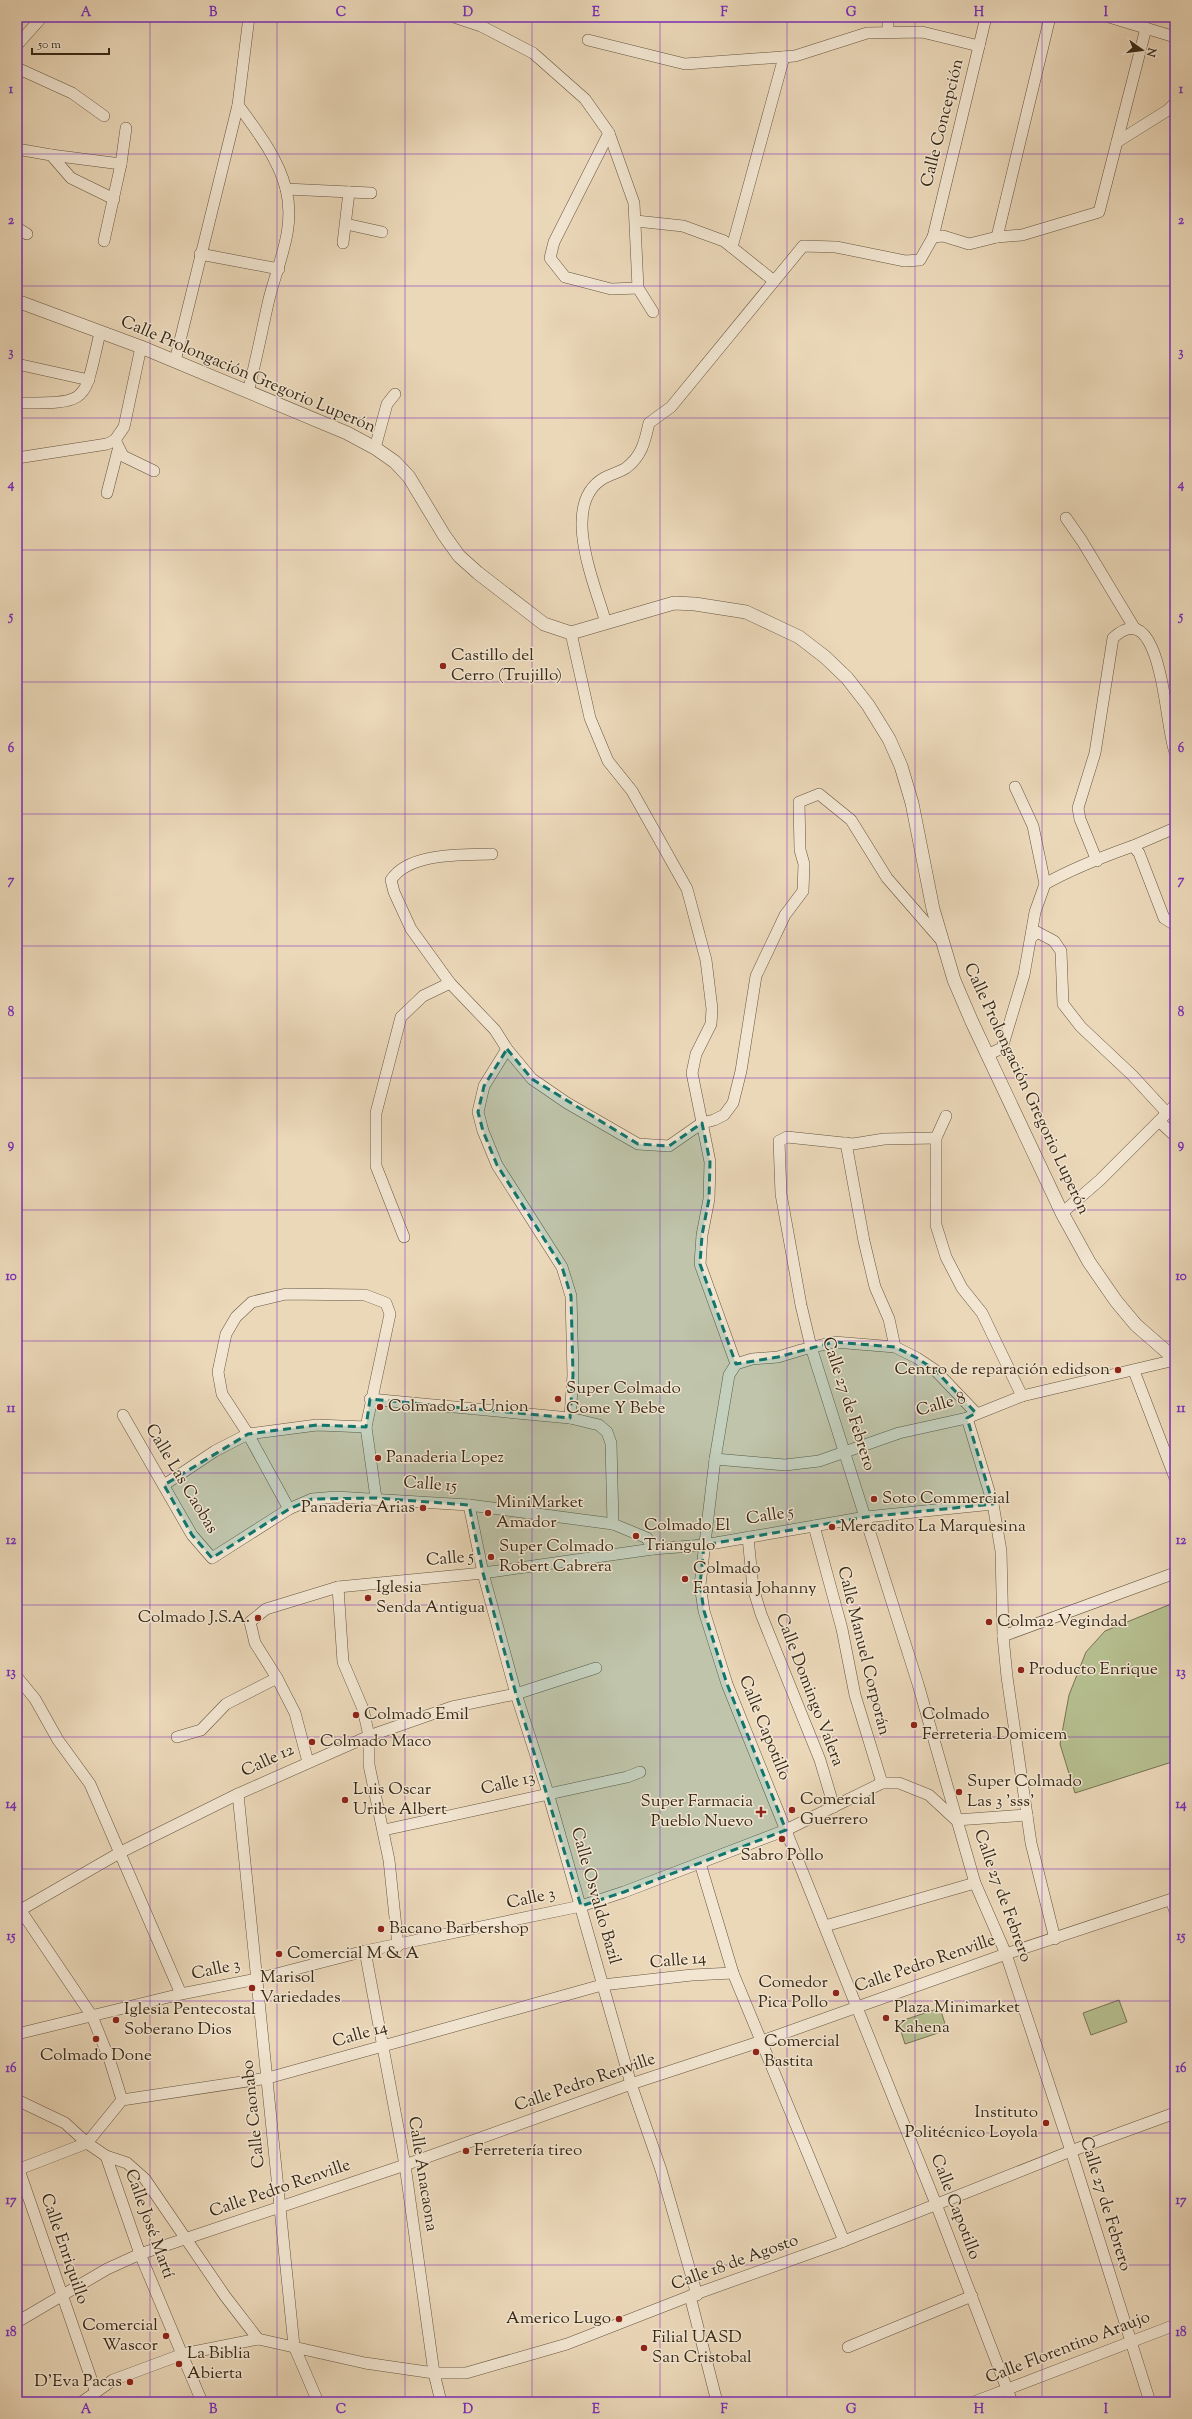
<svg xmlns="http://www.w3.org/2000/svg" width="1192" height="2419" font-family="'Sorts Mill Goudy',serif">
<rect width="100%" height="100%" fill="#ebd8b9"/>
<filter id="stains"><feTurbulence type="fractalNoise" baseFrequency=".005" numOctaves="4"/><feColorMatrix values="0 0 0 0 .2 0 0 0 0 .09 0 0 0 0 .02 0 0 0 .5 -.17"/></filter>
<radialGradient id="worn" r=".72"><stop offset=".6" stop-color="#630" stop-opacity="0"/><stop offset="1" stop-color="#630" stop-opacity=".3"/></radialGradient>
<!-- green -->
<g fill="#b6bf90" stroke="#777452">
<path d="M1171 1604 1175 1615V1761L1075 1793 1060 1744 1069 1695 1086 1652 1105 1631Z"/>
<path d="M1119 2000 1127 2022 1091 2035 1083 2013Z"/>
<path d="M940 2008 947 2030 905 2044 898 2022Z"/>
</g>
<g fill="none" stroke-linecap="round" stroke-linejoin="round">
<!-- minor casing -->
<g stroke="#65543e" stroke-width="12">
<g id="minor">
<path d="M454 17 481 26 533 53 585 99 609 133 634 203 638 288 653 312"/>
<path d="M888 17V32"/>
<path d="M1109 17 1175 37"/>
<path d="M588 40 685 64 795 56 867 33 922 32 979 46"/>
<path d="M17 45 42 17"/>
<path d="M17 68 72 93 104 116"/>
<path d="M238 105C257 131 278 158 286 189 296 228 278 263 269 299 262 330 256 361 248 392"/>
<path d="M609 133 554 242 550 258 565 277 611 289 638 288"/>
<path d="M1117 142 1168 110 1175 103"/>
<path d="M17 149 51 155 71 178 114 199"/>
<path d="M51 155 121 164"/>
<path d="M286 189 371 193"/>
<path d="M636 221 683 226 724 241 774 281"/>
<path d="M346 224 382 232"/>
<path d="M17 228 27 234"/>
<path d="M933 237 986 17"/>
<path d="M997 237 1050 17"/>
<path d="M104 241 121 164 126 128"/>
<path d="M343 243 349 192"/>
<path d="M732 247 784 57"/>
<path d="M200 254 279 269"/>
<path d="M175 361 238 105 249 17"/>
<path d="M17 364 89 380"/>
<path d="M17 403C92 403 83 403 100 333"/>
<path d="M115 440 123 456 154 471"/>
<path d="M375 448 387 404 395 394"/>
<path d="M17 458 107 444 115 440 124 427 141 347"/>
<path d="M107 493 118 450"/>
<path d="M1066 518 1082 541 1135 629"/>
<path d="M606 623C595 584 559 504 604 478 611 474 620 472 626 468 642 456 645 441 649 423L671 407 803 246 836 247 905 261 920 260 933 237 943 236 969 244 997 237 1022 235 1099 212 1146 28"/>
<path d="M571 633 590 718 608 761 632 791 687 889 706 960 712 1009 711 1024 696 1054 692 1073 710 1162 709 1199 702 1235 700 1264 736 1364"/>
<path d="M1133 846 1175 828"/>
<path d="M492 854C463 855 409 852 391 880L394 892 411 929 450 983 495 1030 507 1049 532 1079 567 1103 638 1144 669 1146 702 1123 714 1120 724 1115 733 1103 741 1071 756 976 785 915 803 891 804 864 800 850 799 802 819 794 851 820 887 878 940 939"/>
<path d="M1097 861 1080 819 1078 808 1095 753 1113 638C1163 591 1165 731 1175 752"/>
<path d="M1045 884C1073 868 1102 857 1133 846L1139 853 1164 918 1175 925"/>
<path d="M1031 938 1037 932 1054 941 1061 951 1063 1004 1081 1027 1132 1075 1167 1113"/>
<path d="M507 1049 484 1086 478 1112 483 1131 497 1165 562 1267 571 1296 573 1375 570 1418"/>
<path d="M987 1055 1002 1048 1024 975 1035 912 1045 884 1033 826 1015 787"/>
<path d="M946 1116 936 1138V1225L946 1257 962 1288 982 1313 1022 1396"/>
<path d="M1159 1121 1175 1136"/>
<path d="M936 1138 884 1139 853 1144 787 1137 779 1141 781 1194 801 1305 811 1347 918 1684 975 1883 1006 1954 1071 2151 1150 2402"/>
<path d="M846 1143 864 1241 875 1287 889 1319 895 1347"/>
<path d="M1062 1213 1100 1180 1175 1105"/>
<path d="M404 1237 376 1166V1113L401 1017 423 996 450 983"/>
<path d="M736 1364 729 1375 715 1459 700 1585 704 1611 727 1684 936 2204 1012 2402"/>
<path d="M736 1364 752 1359 778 1357 801 1350 834 1342 895 1347 917 1358 935 1370 976 1413"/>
<path d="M1134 1371 1175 1478"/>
<path d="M370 1399 570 1418 599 1425 607 1432 611 1443 613 1524"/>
<path d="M123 1415 192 1535 212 1558 289 1509 312 1499 336 1497 469 1505 613 1524 647 1538 653 1549"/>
<path d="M967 1418 993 1504 1001 1551 1003 1636 1007 1677 1031 1843 1055 1939"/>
<path d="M715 1459 785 1465 819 1461 899 1433 967 1418 1022 1396 1175 1360"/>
<path d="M164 1485 215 1451 248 1434 317 1425 366 1427"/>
<path d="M469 1505 483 1573 516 1694 548 1793 631 2084 661 2170 697 2295"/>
<path d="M289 1509 248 1434 222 1394 218 1372 226 1334 236 1317 252 1302 286 1294 365 1295 386 1303 390 1314 366 1427 376 1498"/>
<path d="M814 1526 842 1629 855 1695 882 1783"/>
<path d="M748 1537 753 1588 761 1614 820 1760 834 1807"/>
<path d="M338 1587 343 1662 363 1709 369 1736V1765L389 1860 398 1946"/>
<path d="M1003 1636 1175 1573"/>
<path d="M17 1677 35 1699 58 1740 90 1784 181 1994"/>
<path d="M177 1737 201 1730 226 1704 277 1678"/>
<path d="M308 1762 295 1713 277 1678 255 1643 250 1622 266 1609 338 1587 483 1573 653 1549 704 1545 866 1517 993 1504"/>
<path d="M238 1794 294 2346 318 2402"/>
<path d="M384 1830 627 1777 640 1772"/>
<path d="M700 1863 733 1973 844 2241"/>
<path d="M1171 1900 1175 1911"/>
<path d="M17 1905 92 2016 110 2061 122 2100"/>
<path d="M17 1912 121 1852 238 1794 369 1736 452 1707 516 1694 596 1668"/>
<path d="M825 1926 975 1883"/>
<path d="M365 1951 405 2165 434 2373 441 2402"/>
<path d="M17 2034 181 1994 257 1979 365 1951 581 1906 624 1892 786 1830 882 1783H899L929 1795 956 1820 1027 1815"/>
<path d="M17 2100 65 2123 87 2143 106 2156 140 2254 202 2402"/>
<path d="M106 2156 127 2163 145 2179 225 2296 258 2339"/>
<path d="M17 2164 95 2390"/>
<path d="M17 2170 87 2143 122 2100 268 2078 602 1985 692 1975 733 1973"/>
<path d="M690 2296 717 2402"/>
<path d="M17 2322 107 2269 140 2254 405 2165 631 2084 762 2041 1006 1954 1175 1898"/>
<path d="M848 2347 972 2296"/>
<path d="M82 2402 113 2380 183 2354 258 2339 365 2363 434 2373H466L567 2344 690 2296 844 2241 1071 2151 1175 2113"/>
<path d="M974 2402 1175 2325"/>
</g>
</g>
<!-- tertiary casing -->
<g stroke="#65543e" stroke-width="14">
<path id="tertiary" d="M17 301 141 347 347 433 375 448 395 462 409 477 444 535 459 556 478 573 544 624 571 633 674 603 695 604 746 612 799 637 825 657 847 678 868 705 889 739 901 766 912 803 933 909 954 980 972 1022 1062 1213 1089 1262 1116 1301 1136 1325 1175 1359"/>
</g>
<!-- minor -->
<use href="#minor" stroke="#f2e6d2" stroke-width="11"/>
<!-- tertiary -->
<use href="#tertiary" stroke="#f2e6d2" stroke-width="13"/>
</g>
<!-- marked area -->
<path fill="#0f766e" fill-opacity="0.2" stroke="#0f766e" stroke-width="3" stroke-dasharray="8 5" stroke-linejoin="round" d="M507 1049 532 1079 638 1144 669 1146 702 1123 710 1162 709 1199 702 1235 700 1264 736 1364 778 1357 834 1342 895 1347 917 1358 935 1370 976 1413 967 1418 993 1504 866 1517 704 1545 700 1585 704 1611 727 1684 786 1830 624 1892 581 1906 516 1694 483 1573 469 1505 376 1498 312 1499 289 1509 212 1558 192 1535 164 1485 248 1434 317 1425 366 1427 370 1399 570 1418 573 1375 571 1296 562 1267 497 1165 483 1131 478 1112 484 1086Z"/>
<!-- grid -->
<path fill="none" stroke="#7b2cbf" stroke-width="1" stroke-opacity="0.55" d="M150 17V2402M277 17V2402M405 17V2402M532 17V2402M660 17V2402M787 17V2402M915 17V2402M1042 17V2402M17 154H1175M17 286H1175M17 418H1175M17 550H1175M17 682H1175M17 814H1175M17 946H1175M17 1078H1175M17 1210H1175M17 1341H1175M17 1473H1175M17 1605H1175M17 1737H1175M17 1869H1175M17 2001H1175M17 2133H1175M17 2265H1175"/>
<!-- markers -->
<g fill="#8f2418" stroke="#f2e6d2" stroke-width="1.5">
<circle cx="443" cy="666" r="4"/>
<circle cx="1118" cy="1370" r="4"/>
<circle cx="558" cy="1399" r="4"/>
<circle cx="380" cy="1407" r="4"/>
<circle cx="378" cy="1458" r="4"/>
<circle cx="874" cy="1499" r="4"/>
<circle cx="423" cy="1508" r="4"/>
<circle cx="488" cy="1513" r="4"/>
<circle cx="832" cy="1527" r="4"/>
<circle cx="636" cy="1536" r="4"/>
<circle cx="491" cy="1557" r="4"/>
<circle cx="685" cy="1579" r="4"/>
<circle cx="368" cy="1598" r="4"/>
<circle cx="258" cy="1618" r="4"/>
<circle cx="989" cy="1622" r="4"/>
<circle cx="1021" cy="1670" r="4"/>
<circle cx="356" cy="1715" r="4"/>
<circle cx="914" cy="1725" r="4"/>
<circle cx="312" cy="1742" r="4"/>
<circle cx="959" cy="1792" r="4"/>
<circle cx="345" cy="1800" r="4"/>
<circle cx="792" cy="1810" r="4"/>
<path d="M759 1806h4v4h4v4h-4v4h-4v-4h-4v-4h4z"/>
<circle cx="782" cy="1839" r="4"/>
<circle cx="381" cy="1929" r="4"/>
<circle cx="279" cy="1954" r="4"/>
<circle cx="252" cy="1988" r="4"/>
<circle cx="836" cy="1993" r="4"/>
<circle cx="886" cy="2018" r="4"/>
<circle cx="116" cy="2020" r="4"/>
<circle cx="96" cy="2039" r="4"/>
<circle cx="756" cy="2052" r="4"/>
<circle cx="1046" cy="2123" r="4"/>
<circle cx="466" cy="2151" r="4"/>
<circle cx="619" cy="2319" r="4"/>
<circle cx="166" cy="2336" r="4"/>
<circle cx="644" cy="2348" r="4"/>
<circle cx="179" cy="2364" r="4"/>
<circle cx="130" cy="2382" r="4"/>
</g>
<g text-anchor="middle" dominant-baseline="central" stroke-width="3" stroke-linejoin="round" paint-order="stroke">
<!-- street labels -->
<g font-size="17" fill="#382815" stroke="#f2e6d2">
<text transform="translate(943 123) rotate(-76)">Calle Concepción</text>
<text transform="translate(248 375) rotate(23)">Calle Prolongación Gregorio Luperón</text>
<text transform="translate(1026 1089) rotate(65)">Calle Prolongación Gregorio Luperón</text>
<text transform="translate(848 1404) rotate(72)">Calle 27 de Febrero</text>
<text transform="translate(941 1405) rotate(-16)">Calle 8</text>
<text transform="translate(181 1479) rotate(59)">Calle Las Caobas</text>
<text transform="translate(430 1485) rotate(4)">Calle 15</text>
<text transform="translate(770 1516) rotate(-9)">Calle 5</text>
<text transform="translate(450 1559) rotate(-5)">Calle 5</text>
<text transform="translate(863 1651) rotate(76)">Calle Manuel Corporán</text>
<text transform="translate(809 1690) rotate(69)">Calle Domingo Valera</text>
<text transform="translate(764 1728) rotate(68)">Calle Capotillo</text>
<text transform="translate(268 1761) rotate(-25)">Calle 12</text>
<text transform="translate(508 1784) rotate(-13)">Calle 13</text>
<text transform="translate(595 1896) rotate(74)">Calle Osvaldo Bazil</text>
<text transform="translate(1002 1896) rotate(70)">Calle 27 de Febrero</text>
<text transform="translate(531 1899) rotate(-12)">Calle 3</text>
<text transform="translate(678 1961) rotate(-5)">Calle 14</text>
<text transform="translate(925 1964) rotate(-19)">Calle Pedro Renville</text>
<text transform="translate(216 1970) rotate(-12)">Calle 3</text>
<text transform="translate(360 2035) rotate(-16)">Calle 14</text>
<text transform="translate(585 2083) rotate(-19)">Calle Pedro Renville</text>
<text transform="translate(254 2114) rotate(-96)">Calle Caonabo</text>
<text transform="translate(422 2174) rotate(81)">Calle Anacaona</text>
<text transform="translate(280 2189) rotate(-19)">Calle Pedro Renville</text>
<text transform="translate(1105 2204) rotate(73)">Calle 27 de Febrero</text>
<text transform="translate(955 2207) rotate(69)">Calle Capotillo</text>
<text transform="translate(149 2224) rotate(70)">Calle José Martí</text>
<text transform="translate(64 2249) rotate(71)">Calle Enriquillo</text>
<text transform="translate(735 2263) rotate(-20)">Calle 18 de Agosto</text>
<text transform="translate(1068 2348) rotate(-21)">Calle Florentino Araujo</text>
</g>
<!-- poi labels -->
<g font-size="17" fill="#382815" stroke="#f2e6d2" text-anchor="start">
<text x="451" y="656">Castillo del<tspan x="451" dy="20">Cerro (Trujillo)</tspan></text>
<text x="1110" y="1370" text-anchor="end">Centro de reparación edidson</text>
<text x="566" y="1389">Super Colmado<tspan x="566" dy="20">Come Y Bebe</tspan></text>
<text x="388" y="1407">Colmado La Union</text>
<text x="386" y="1458">Panaderia Lopez</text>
<text x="882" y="1499">Soto Commercial</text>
<text x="496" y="1503">MiniMarket<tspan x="496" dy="20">Amador</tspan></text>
<text x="415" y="1508" text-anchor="end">Panaderia Arias</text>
<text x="644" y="1526">Colmado El<tspan x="644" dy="20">Triangulo</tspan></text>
<text x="840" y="1527">Mercadito La Marquesina</text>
<text x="499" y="1547">Super Colmado<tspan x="499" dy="20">Robert Cabrera</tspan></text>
<text x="693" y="1569">Colmado<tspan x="693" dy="20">Fantasia Johanny</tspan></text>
<text x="376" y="1588">Iglesia<tspan x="376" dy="20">Senda Antigua</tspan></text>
<text x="250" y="1618" text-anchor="end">Colmado J.S.A.</text>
<text x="997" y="1622">Colma2 Vegindad</text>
<text x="1029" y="1670">Producto Enrique</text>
<text x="364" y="1715">Colmado Emil</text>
<text x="922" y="1715">Colmado<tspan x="922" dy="20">Ferreteria Domicem</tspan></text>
<text x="320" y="1742">Colmado Maco</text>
<text x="967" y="1782">Super Colmado<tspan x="967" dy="20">Las 3 'sss'</tspan></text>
<text x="353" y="1790">Luis Oscar<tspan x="353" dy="20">Uribe Albert</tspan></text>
<text x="800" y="1800">Comercial<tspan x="800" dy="20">Guerrero</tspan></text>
<text x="753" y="1802" text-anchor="end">Super Farmacia<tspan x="753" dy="20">Pueblo Nuevo</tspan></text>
<text x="782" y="1856" text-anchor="middle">Sabro Pollo</text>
<text x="389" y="1929">Bacano Barbershop</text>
<text x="287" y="1954">Comercial M &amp; A</text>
<text x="260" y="1978">Marisol<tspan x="260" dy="20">Variedades</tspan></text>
<text x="828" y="1983" text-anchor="end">Comedor<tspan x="828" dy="20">Pica Pollo</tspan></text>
<text x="894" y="2008">Plaza Minimarket<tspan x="894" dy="20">Kahena</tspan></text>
<text x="124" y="2010">Iglesia Pentecostal<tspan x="124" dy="20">Soberano Dios</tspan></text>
<text x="764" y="2042">Comercial<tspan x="764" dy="20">Bastita</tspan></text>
<text x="96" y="2056" text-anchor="middle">Colmado Done</text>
<text x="1038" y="2113" text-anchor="end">Instituto<tspan x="1038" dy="20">Politécnico Loyola</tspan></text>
<text x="474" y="2151">Ferretería tireo</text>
<text x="611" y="2319" text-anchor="end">Americo Lugo</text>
<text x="158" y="2326" text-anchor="end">Comercial<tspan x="158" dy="20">Wascor</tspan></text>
<text x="652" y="2338">Filial UASD<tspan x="652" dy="20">San Cristobal</tspan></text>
<text x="187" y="2354">La Biblia<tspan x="187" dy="20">Abierta</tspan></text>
<text x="122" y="2382" text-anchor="end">D'Eva Pacas</text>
</g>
</g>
<!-- margin -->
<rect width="1192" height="2419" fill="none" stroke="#ebd8b9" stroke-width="44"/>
<!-- north arrow -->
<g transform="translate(1142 50) rotate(104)" stroke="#f2e6d2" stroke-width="3" paint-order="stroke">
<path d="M0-3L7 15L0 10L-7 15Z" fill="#382815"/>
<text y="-6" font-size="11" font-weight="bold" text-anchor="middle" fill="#382815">N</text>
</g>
<!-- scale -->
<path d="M32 48v6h77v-6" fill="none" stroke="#382815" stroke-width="2"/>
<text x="38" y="48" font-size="12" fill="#382815" stroke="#f2e6d2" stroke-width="3" paint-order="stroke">50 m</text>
<rect x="22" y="22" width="1148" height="2375" fill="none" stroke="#7b2cbf" stroke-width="1.5"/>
<g font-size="13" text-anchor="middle" font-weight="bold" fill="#7b2cbf">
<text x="86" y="16">A</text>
<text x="213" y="16">B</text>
<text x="341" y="16">C</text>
<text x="468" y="16">D</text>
<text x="596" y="16">E</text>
<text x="724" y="16">F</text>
<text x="851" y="16">G</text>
<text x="979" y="16">H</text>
<text x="1106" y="16">I</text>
<text x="11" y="93">1</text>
<text x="1181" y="93">1</text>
<text x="11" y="224">2</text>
<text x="1181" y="224">2</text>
<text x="11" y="356">3</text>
<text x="1181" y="356">3</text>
<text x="11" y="488">4</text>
<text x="1181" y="488">4</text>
<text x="11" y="620">5</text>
<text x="1181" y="620">5</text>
<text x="11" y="752">6</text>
<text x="1181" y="752">6</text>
<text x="11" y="884">7</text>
<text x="1181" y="884">7</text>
<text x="11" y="1016">8</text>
<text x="1181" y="1016">8</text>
<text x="11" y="1148">9</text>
<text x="1181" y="1148">9</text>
<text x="11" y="1280">10</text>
<text x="1181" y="1280">10</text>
<text x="11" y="1412">11</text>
<text x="1181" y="1412">11</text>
<text x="11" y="1544">12</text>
<text x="1181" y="1544">12</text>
<text x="11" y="1676">13</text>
<text x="1181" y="1676">13</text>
<text x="11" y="1808">14</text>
<text x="1181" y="1808">14</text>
<text x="11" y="1940">15</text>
<text x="1181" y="1940">15</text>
<text x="11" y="2072">16</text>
<text x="1181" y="2072">16</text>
<text x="11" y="2204">17</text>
<text x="1181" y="2204">17</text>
<text x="11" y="2336">18</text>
<text x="1181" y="2336">18</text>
<text x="86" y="2413">A</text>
<text x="213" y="2413">B</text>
<text x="341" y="2413">C</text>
<text x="468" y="2413">D</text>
<text x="596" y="2413">E</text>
<text x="724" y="2413">F</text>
<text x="851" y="2413">G</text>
<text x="979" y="2413">H</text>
<text x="1106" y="2413">I</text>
</g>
<rect width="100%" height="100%" filter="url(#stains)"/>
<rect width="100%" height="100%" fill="url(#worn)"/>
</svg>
